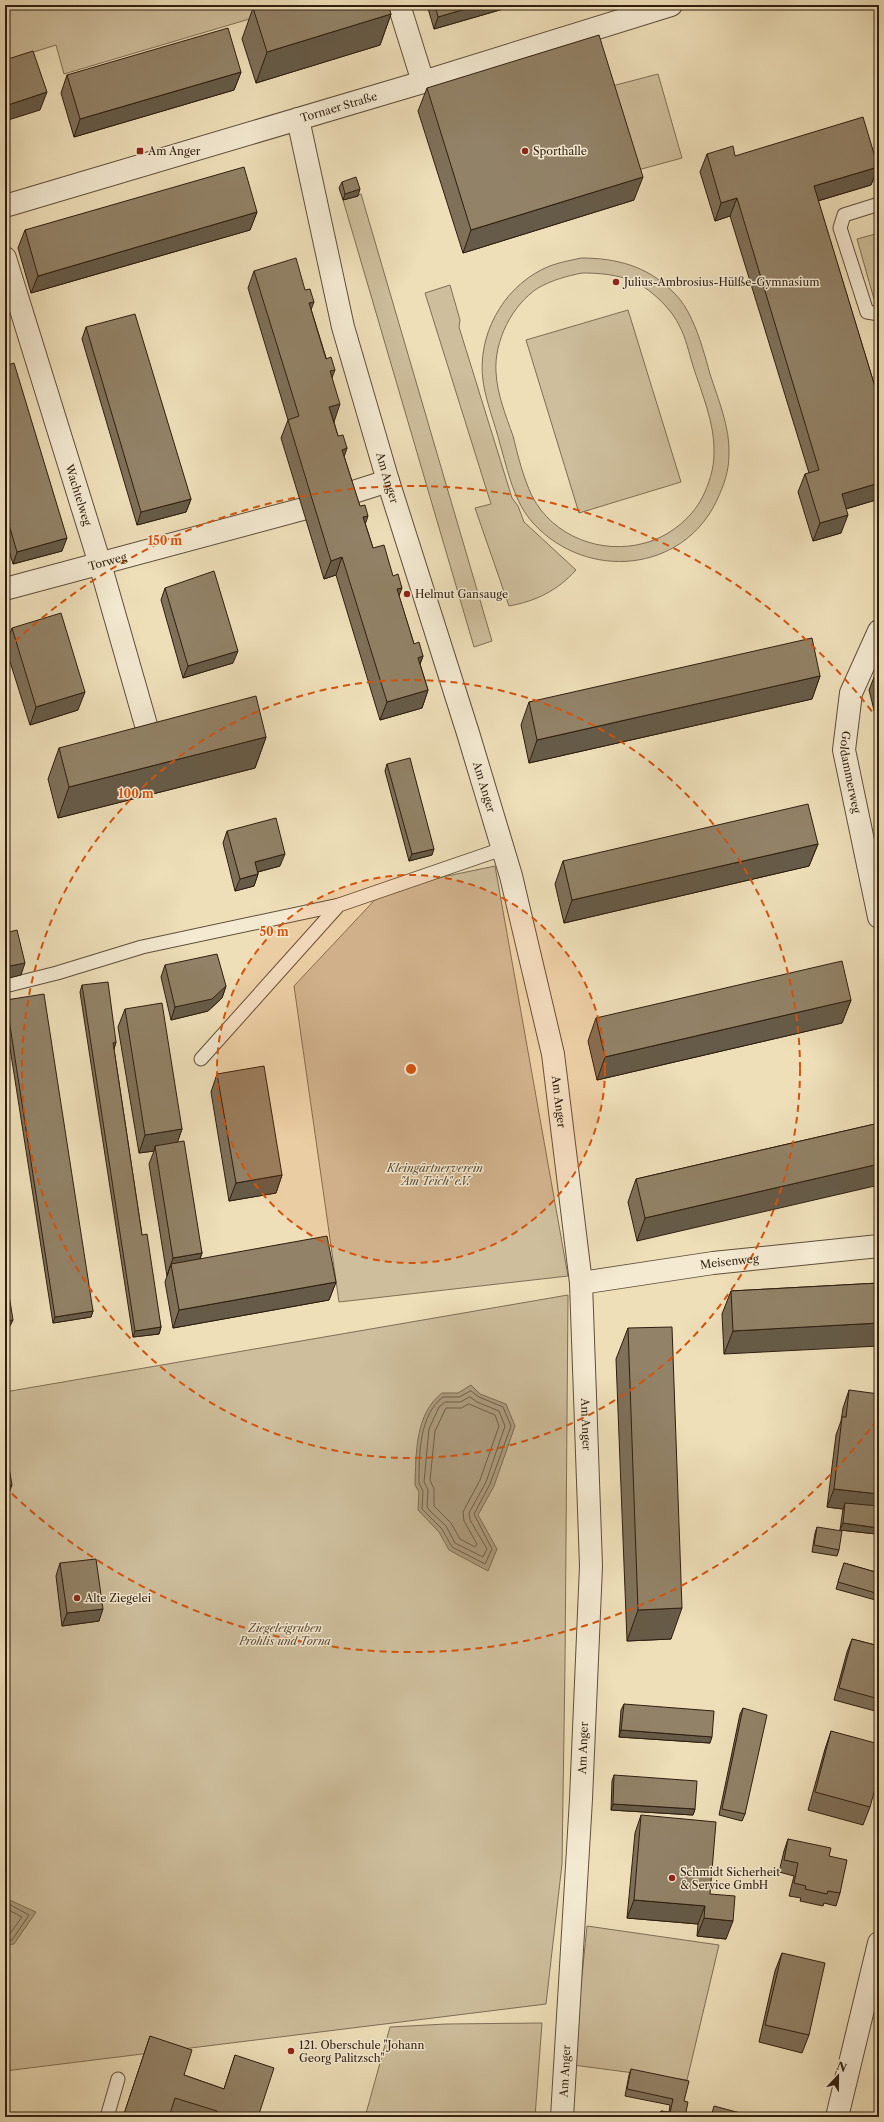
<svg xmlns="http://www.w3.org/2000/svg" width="884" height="2122" font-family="'Libre Caslon Text',serif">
<rect width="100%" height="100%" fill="#eedfb9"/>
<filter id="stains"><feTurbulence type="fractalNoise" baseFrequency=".005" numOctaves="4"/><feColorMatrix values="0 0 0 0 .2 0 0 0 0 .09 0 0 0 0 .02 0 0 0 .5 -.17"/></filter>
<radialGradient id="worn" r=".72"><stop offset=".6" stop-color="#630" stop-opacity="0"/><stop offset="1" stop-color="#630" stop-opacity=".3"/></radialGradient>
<!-- green -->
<g fill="#cebe9c" stroke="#7e6e56" fill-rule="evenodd">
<path d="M5 5H260L263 15 64 74 56 45 5 61Z"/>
<path d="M658 74 682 158 638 170 612 86Z"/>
<path d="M361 194 492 641 474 647 343 200Z"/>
<path d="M879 233V302L874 299 857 239Z"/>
<path d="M581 258C616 258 647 266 672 291 681 299 687 309 692 320 700 337 705 356 710 374 718 399 730 427 729 454 729 471 724 485 717 500 683 573 587 581 534 524 514 503 508 471 500 444 495 424 486 402 483 381 477 336 502 289 543 269 555 263 568 261 581 258ZM582 273C607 273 632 276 652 293 663 302 673 313 679 325 686 338 689 353 693 366 702 394 715 424 714 453 714 469 709 484 702 498 691 519 668 537 645 543 602 555 553 537 532 496 523 477 518 456 513 436 506 416 497 394 496 372 494 341 512 305 538 288 552 280 567 276 582 273Z"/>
<path d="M450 285 460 320 459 327 512 498 518 506 524 522 576 570C557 591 536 601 509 606L475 508 491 504 425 293Z"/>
<path d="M628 310 681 482 579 513 526 340Z"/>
<path d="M495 866 568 1276 339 1302 294 986 385 889Z"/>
<path d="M568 1295 565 1665 562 1864 546 2004 5 2071V1392Z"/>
<path d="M587 1926 719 1945 687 2080 573 2065Z"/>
<path d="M542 2023 535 2117H365L390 2027 446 2024Z"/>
</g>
<!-- water -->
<g fill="#ad9d7f" stroke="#7b6a52">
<path d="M471 1385 480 1394 506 1404 515 1426 494 1486 478 1515 497 1549 488 1571 449 1550 439 1532 418 1510 419 1492 415 1485C416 1453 415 1414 442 1393H458Z"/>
<path d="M5 1898 36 1912 14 1944 5 1945Z"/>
</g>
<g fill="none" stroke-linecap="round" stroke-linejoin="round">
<!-- shore -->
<g stroke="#6e5e47" stroke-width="1">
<path d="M471 1391 479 1397 503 1407 511 1426 490 1484 474 1514 492 1549 485 1564 452 1547 442 1529 422 1509 423 1491 419 1483C419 1455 419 1415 443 1397H459Z"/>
<path d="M470 1397 477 1402 499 1411 505 1426 486 1482 469 1513 470 1520 487 1549 483 1557 455 1543 446 1526 430 1511 427 1507 428 1490 424 1482 429 1429 439 1407 445 1402H460Z"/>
<path d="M469 1404 495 1415 499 1426 480 1480 463 1512 464 1521 477 1544 475 1547 460 1539 451 1523 434 1506V1489L430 1480 435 1431 446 1408H461Z"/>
<path d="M5 1902 29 1915 12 1940 5 1941"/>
<path d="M5 1908 22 1917 9 1935 5 1936"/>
</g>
<!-- service casing -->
<g stroke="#5f4e3a" stroke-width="15">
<g id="service">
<path d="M879 204 844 215 840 228 867 312 879 314"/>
<path d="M5 986 57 973 142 947 339 905"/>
<path d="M201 1059 339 905 502 849"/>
<path d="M107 2117 118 2079"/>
</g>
</g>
<!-- minor casing -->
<g stroke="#5f4e3a" stroke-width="24">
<g id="minor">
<path d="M399 5 423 82"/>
<path id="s1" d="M298 119 343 327 388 481 468 733 511 876 553 1054 581 1283 591 1566 581 1799 562 2117"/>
<path id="s2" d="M5 206 423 82 671 5"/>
<path id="s3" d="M5 258 100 564 148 732"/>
<path d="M344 495 388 481"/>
<path id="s4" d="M5 589 303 509"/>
<path id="s5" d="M879 631 851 693 844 750 879 917"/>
<path id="s6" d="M581 1283 713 1263 879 1246"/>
<path d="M837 2117 879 1943"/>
</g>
</g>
<!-- service -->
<use href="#service" stroke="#f4ead2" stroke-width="13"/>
<!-- minor -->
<use href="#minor" stroke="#f4ead2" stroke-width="22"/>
</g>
<!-- wall -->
<g fill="#7e7059" stroke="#2f1e0f">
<path d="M427 5H517L434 29Z"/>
<path d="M253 8 391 14 380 45 256 83 242 39Z"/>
<path d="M241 72 234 90 74 137 61 93 67 75Z"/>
<path d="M427 88 634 200 463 253 418 111Z"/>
<path d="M707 154 878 167 871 185 818 201 879 400V499L846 509 841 533 813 541 798 492 805 474 809 473 730 216 715 221 700 172Z"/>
<path d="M342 182 358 196 343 200 339 188Z"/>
<path d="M257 212 250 230 31 293 18 248 25 230Z"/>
<path d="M254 271 311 309 332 377 334 422 338 436 347 448 344 456 373 548 399 596 414 644 423 656 420 664 428 690 422 708 380 720 336 575 324 579 281 438 288 420 248 288Z"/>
<path d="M86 327 191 499 186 512 137 525 82 339Z"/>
<path d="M5 366 62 551 13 564 5 538Z"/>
<path d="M165 588 233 663 183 678 161 600Z"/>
<path d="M12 628 78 710 30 725 5 646Z"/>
<path d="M878 667H879V730L869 690Z"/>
<path d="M820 676 812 699 529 763 521 725 529 702Z"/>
<path d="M266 737 255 768 58 818 48 779 59 748Z"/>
<path d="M387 764 432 855 409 861 385 771Z"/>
<path d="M227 831 280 866 258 872V874L254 886 235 891 223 843Z"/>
<path d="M818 844 809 866 564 923 555 884 563 861Z"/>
<path d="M165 965 226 986 222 998 208 1011 171 1020 161 977Z"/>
<path d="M82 985 116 1042 114 1049 142 1235 161 1327 159 1334 133 1337 80 992Z"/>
<path d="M6 1000 93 1311 91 1317 53 1323 5 1016V1002Z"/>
<path d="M851 1000 842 1023 597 1080 588 1041 596 1018Z"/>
<path d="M125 1009 182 1129 177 1142 202 1253 200 1259 336 1282 329 1300 173 1328 165 1282 167 1276 149 1164 154 1151 139 1153 118 1027Z"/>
<path d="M217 1074 282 1175 276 1193 229 1201 211 1092Z"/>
<path d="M879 1123 637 1241 628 1202 636 1179Z"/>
<path d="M879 1283 724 1354 722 1314 731 1291Z"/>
<path d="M628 1328 671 1639 627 1641 616 1359Z"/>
<path d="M849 1390 877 1506 876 1534 840 1530 843 1509 827 1507 836 1435 841 1421 843 1408Z"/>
<path d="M817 1527 839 1550 837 1556 812 1552 815 1533Z"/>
<path d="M60 1563 99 1621 62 1626 56 1576Z"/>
<path d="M844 1563 879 1573V1601L836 1589Z"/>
<path d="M852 1639 879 1646V1712L834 1700 847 1652Z"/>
<path d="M624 1704 710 1743 619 1737 621 1710Z"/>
<path d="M743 1708 745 1814 742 1821 719 1815 740 1714Z"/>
<path d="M831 1731 870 1807 863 1825 808 1810 825 1749Z"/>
<path d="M614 1775 695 1809 693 1815 611 1810 612 1781Z"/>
<path d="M641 1815 710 1894 726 1939 697 1936 698 1924 627 1918 635 1833Z"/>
<path d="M788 1839 829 1856 840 1893 836 1906 824 1903 823 1906 800 1901 801 1898 789 1896 794 1876 779 1872 784 1851Z"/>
<path d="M782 1953 809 2035 802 2053 759 2042 775 1971Z"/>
<path d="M150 2036 184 2075 224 2089 235 2055 258 2117H173L169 2116V2117H123Z"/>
<path d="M631 2069 684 2101 685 2117H658L661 2111 669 2112 670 2105 625 2096 629 2075Z"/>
</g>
<!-- shaded-wall -->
<g fill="#665b48" stroke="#2f1e0f">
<path d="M479 5H517L434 29 438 17Z"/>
<path d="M391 14 380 45 256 83 267 52Z"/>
<path d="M241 72 234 90 74 137 80 119Z"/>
<path d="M47 92 40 110 5 121V106Z"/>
<path d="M878 167 871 185 807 204 814 186Z"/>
<path d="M643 177 634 200 463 253 471 230Z"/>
<path d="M360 189 358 196 343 200 345 194Z"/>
<path d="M737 198 730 216 715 221 721 203Z"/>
<path d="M257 212 250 230 31 293 38 276Z"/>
<path d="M314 302 307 320 309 303Z"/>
<path d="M335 370 328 388 330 371Z"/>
<path d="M340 404 334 422 329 407Z"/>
<path d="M347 448 341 466 342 450Z"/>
<path d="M879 483V499L835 512 842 494Z"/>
<path d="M191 499 186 512 137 525 141 512Z"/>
<path d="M848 515 841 533 813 541 820 523Z"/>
<path d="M368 516 362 534 363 517Z"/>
<path d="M67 538 62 551 13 564 17 552Z"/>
<path d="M342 557 336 575 324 579 331 561Z"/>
<path d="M402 588 395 606 397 589Z"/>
<path d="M238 651 233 663 183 678 188 666Z"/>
<path d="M423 656 416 674 418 658Z"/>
<path d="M820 676 812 699 529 763 537 740Z"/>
<path d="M428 690 422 708 380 720 387 702Z"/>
<path d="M85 692 78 710 30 725 36 707Z"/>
<path d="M266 737 255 768 58 818 69 787Z"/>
<path d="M818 844 809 866 564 923 572 900Z"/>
<path d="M434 849 432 855 409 861 412 854Z"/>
<path d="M285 854 280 866 250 874 255 862Z"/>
<path d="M258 874 254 886 235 891 240 879Z"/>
<path d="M25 963 21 975 5 979V967Z"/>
<path d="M226 986 222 998 208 1011 171 1020 175 1007Z"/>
<path d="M851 1000 842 1023 597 1080 605 1057Z"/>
<path d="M116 1042 114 1049 110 1050 113 1043Z"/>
<path d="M182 1129 176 1147 155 1146 154 1151 139 1153 145 1135Z"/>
<path d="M879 1164V1185L637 1241 645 1218Z"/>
<path d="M282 1175 276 1193 229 1201 236 1183Z"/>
<path d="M202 1253 195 1271 171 1264 167 1276 173 1258Z"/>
<path d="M336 1282 329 1300 173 1328 179 1310Z"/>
<path d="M93 1311 91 1317 53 1323 55 1317Z"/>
<path d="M13 1320 10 1326 5 1327V1321Z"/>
<path d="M879 1323V1346L724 1354 733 1331Z"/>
<path d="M161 1327 159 1334 133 1337 135 1331Z"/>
<path d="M12 1485 5 1503V1486Z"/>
<path d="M834 1489 879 1494V1500L874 1513 845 1503 843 1509 827 1507Z"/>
<path d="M843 1523 879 1528 876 1534 840 1530Z"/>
<path d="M682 1608 671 1639 627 1641 638 1610Z"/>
<path d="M103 1609 99 1621 62 1626 67 1613Z"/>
<path d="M621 1730 712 1737 710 1743 619 1737Z"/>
<path d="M613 1804 695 1809 693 1815 611 1810Z"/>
<path d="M634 1900 705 1906 698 1924 627 1918Z"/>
<path d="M704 1918 733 1921 726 1939 697 1936Z"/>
</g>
<!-- building -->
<g fill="#928267" stroke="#2f1e0f">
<path d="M263 5H388L391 14 267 52 253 8Z"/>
<path d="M435 5H479L438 17Z"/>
<path d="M228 28 241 72 80 119 67 75Z"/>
<path d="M599 35 643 177 471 230 427 88Z"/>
<path d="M33 51 47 92 5 106V60Z"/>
<path d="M863 117 878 167 814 186 879 400V483L842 494 848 515 820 523 805 474 819 470 737 198 721 203 707 154 733 146 735 156Z"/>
<path d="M244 167 257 212 38 276 25 230Z"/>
<path d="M356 177 360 189 345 194 342 182Z"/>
<path d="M296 258 305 290 310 289 314 302 309 303 326 359 331 357 335 370 330 371 340 404 329 407 338 436 343 435 347 448 342 450 360 506 365 505 368 516 363 517 373 548 384 545 393 576 398 574 402 588 397 589 414 644 419 642 423 656 418 658 428 690 387 702 342 557 331 561 288 420 299 416 254 271Z"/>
<path d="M135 314 191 499 141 512 86 327Z"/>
<path d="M14 363 67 538 17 552 5 511V366Z"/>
<path d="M214 571 238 651 188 666 165 588Z"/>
<path d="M61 613 85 692 36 707 12 628Z"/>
<path d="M812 638 820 676 537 740 529 702Z"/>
<path d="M256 696 266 737 69 787 59 748Z"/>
<path d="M410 758 434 849 412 854 387 764Z"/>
<path d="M808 804 818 844 572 900 563 861Z"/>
<path d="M276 818 285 854 255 862 258 874 240 879 227 831Z"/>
<path d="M17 930 25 963 5 967V933Z"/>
<path d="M217 954 226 986 212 999 175 1007 165 965Z"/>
<path d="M842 961 851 1000 605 1057 596 1018Z"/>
<path d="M108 982 116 1042 113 1043 142 1235 147 1234 161 1327 135 1331 82 985Z"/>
<path d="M44 994 93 1311 55 1317 6 1000Z"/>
<path d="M162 1003 182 1129 145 1135 125 1009Z"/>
<path d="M264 1066 282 1175 236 1183 217 1074Z"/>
<path d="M879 1123V1164L645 1218 636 1179Z"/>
<path d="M184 1141 202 1253 173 1258 155 1146Z"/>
<path d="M327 1236 336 1282 179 1310 171 1264Z"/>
<path d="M5 1270 13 1320 5 1321Z"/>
<path d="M879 1283V1323L733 1331 731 1291Z"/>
<path d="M672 1327 682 1608 638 1610 628 1328Z"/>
<path d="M849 1390 879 1394V1494L834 1489 842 1417H846Z"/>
<path d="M5 1450H6L12 1485 5 1486Z"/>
<path d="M845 1503 879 1506V1528L843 1523Z"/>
<path d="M817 1527 842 1531 839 1550 814 1545Z"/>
<path d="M96 1559 103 1609 67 1613 60 1563Z"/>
<path d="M844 1563 879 1573V1594L838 1582Z"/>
<path d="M852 1639 879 1646V1699L839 1688Z"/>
<path d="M624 1704 714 1711 712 1737 621 1730Z"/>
<path d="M743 1708 767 1715 745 1814 722 1809Z"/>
<path d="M831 1731 879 1744V1774L870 1807 815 1792Z"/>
<path d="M614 1775 697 1781 695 1809 613 1804Z"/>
<path d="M641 1815 716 1822 710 1894 735 1896 733 1921 704 1918 705 1906 634 1900Z"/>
<path d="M788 1839 831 1848 829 1856 847 1860 840 1893 828 1891 827 1894 805 1889 806 1886 794 1883 798 1863 784 1860Z"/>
<path d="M782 1953 825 1963 809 2035 765 2025Z"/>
<path d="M150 2036 192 2050 184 2075 224 2089 235 2055 274 2068 258 2117H216L217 2111 175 2098 169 2117H123Z"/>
<path d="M631 2069 689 2081 684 2101 688 2102 685 2117H659L661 2111 670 2113 673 2099 627 2089Z"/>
<path d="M714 2106 755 2117H711Z"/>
<path d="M605 2115 613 2117H604Z"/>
</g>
<!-- distance rings -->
<circle cx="411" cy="1069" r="194" fill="#d6530c" fill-opacity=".12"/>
<g fill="none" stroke="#d6530c" stroke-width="2" stroke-dasharray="7 5">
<circle cx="411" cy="1069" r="194"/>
<circle cx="411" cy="1069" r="389"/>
<path d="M877 1420A583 583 0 0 1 6 1488M6 650A583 583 0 0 1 877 718"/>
</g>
<!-- markers -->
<g fill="#8f2418" stroke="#f4ead2" stroke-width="1.5">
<rect x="136" y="147" width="8" height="8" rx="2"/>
<circle cx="525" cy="151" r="4"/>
<circle cx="616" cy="282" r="4"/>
<circle cx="407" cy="594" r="4"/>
<circle cx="77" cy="1598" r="4"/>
<circle cx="672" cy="1878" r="4"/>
<circle cx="291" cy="2051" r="4"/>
</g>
<g text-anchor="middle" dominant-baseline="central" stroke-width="3" stroke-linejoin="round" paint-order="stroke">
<!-- street labels -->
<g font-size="11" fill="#2f1e0f" stroke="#f4ead2">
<text stroke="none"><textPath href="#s2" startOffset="348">Tornaer Straße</textPath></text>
<text stroke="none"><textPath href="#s1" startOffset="370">Am Anger</textPath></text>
<text stroke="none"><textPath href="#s3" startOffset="248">Wachtelweg</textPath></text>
<text stroke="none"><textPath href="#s4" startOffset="106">Torweg</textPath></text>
<text stroke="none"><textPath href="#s5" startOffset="148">Goldammerweg</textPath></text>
<text stroke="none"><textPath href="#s1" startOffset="694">Am Anger</textPath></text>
<text stroke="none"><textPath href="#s1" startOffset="1018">Am Anger</textPath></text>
<text stroke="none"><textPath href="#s6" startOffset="150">Meisenweg</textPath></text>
<text stroke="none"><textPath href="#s1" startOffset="1342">Am Anger</textPath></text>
<text transform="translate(583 1748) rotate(-88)">Am Anger</text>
<text transform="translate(565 2071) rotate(-87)">Am Anger</text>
</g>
<!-- poi labels -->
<g font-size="11" fill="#2f1e0f" stroke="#f4ead2" text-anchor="start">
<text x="148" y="151">Am Anger</text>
<text x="533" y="151">Sporthalle</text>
<text x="624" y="282">Julius-Ambrosius-Hülße-Gymnasium</text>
<text x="415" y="594">Helmut Gansauge</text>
<text x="85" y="1598">Alte Ziegelei</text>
<text x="680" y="1872">Schmidt Sicherheit<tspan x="680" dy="13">&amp; Service GmbH</tspan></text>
<text x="299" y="2045">121. Oberschule "Johann<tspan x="299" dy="13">Georg Palitzsch"</tspan></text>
</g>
<!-- park labels -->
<g font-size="11" font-style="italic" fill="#5f4e39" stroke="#f4ead2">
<text x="435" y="1168">Kleingärtnerverein<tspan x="435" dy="13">"Am Teich" e.V.</tspan></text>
<text x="285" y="1628">Ziegeleigruben<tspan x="285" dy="13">Prohlis und Torna</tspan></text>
</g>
</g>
<circle cx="411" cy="1069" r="6" fill="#d6530c" stroke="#f4ead2" stroke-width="2"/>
<g font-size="12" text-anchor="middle" font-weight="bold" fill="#d6530c" stroke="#f4ead2" stroke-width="3" stroke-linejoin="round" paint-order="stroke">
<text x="165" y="545">150 m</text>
<text x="136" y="798">100 m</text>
<text x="274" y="936">50 m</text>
</g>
<!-- margin -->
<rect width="884" height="2122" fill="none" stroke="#eedfb9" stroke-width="20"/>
<rect x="6" y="6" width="872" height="2110" fill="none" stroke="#2f1e0f" stroke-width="2"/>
<rect x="10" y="10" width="864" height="2102" fill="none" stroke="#2f1e0f"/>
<!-- north arrow -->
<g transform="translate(838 2076) rotate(22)" stroke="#f4ead2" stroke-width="3" paint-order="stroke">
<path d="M0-3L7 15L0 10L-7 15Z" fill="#2f1e0f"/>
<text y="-6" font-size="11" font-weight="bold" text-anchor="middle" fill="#2f1e0f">N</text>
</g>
<rect width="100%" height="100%" filter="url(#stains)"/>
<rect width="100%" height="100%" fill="url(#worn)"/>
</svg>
